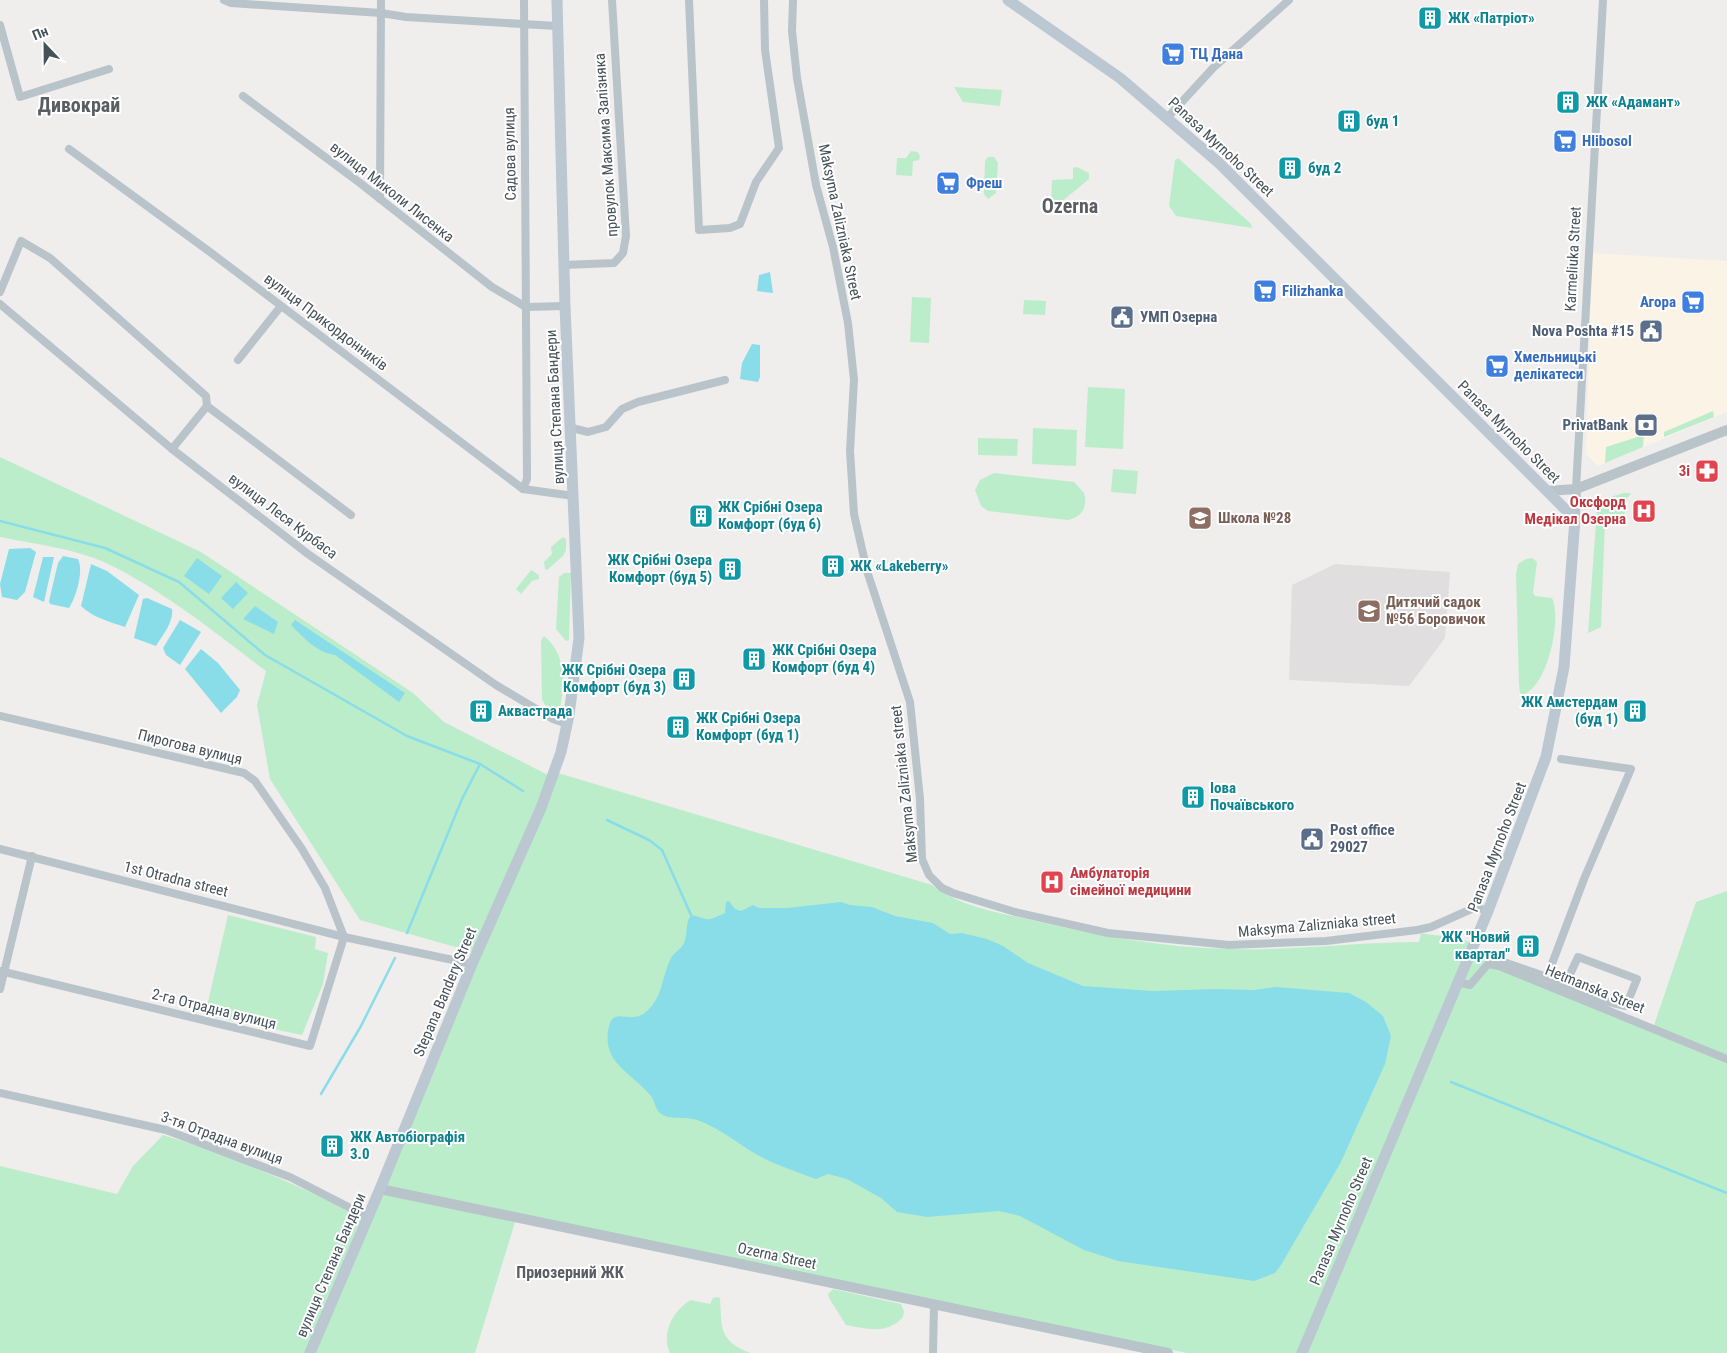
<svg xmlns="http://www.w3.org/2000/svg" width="1727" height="1353" font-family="'Roboto Condensed',sans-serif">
<rect width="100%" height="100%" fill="#f0eded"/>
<!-- commercial -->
<path fill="#fbf3e6" d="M1592 253 1727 261V412L1598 466 1586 454Z"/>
<!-- education -->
<path fill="#e1dedf" d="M1335 564 1450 572 1445 638 1409 686 1289 680 1292 585Z"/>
<!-- green -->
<g fill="#bbedca">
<path d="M954 87 1002 90 1000 106 963 102Z"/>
<path d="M911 151 918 152 920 157 919 160 913 161 912 176 896 175 897 158H906Z"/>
<path d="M988 157H994L998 163 996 193 988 199 984 194 985 161Z"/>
<path d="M1178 158 1251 224 1252 228 1176 216 1169 206 1175 160Z"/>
<path d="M1077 167 1089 173V179L1060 203 1051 206 1052 180 1073 179V168Z"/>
<path d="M912 297 931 298 929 343 910 342Z"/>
<path d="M1024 300 1046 301 1045 315 1023 314Z"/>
<path d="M1088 387 1125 389 1123 449 1085 447Z"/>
<path d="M1713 411 1714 417 1664 437V432Z"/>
<path d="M1033 428 1077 430 1076 466 1032 464Z"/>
<path d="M1644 435 1643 447 1605 463 1606 447Z"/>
<path d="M978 438 1018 439 1017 456 978 455Z"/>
<path d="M0 457 201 552 413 693 444 722 548 775 537 807 473 952 360 920 270 779 257 705 266 671C214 632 163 590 104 562 72 548 34 544 0 537Z"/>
<path d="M1113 469 1138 471 1136 494 1111 492Z"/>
<path d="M994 473 1074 482 1084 493C1088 507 1082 517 1068 520L988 511 981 506 975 490 980 480Z"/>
<path d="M1624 493H1631L1626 500 1624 518 1605 519 1601 627 1588 633 1597 509 1610 497Z"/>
<path d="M563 537 566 539V550L563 556 547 570 545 569 544 562 552 554 551 547Z"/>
<path d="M1532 558 1537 562 1533 593 1535 596 1552 598C1562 619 1548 686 1523 695L1520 693 1519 684 1516 574 1518 564 1526 559Z"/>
<path d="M531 570 539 575V579L532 581 521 594 516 589Z"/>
<path d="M564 573H571L569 640 566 641 556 629 559 577Z"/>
<path d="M544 636C566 654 565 682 560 708L558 710 545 705 542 699 541 640Z"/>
<path d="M558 773 932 885C958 906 999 913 1031 920 1096 935 1163 948 1230 949 1293 951 1356 942 1419 942L1421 933C1438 937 1453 934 1469 942L1297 1353H1187L386 1186 475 965Z"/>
<path d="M1727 891V1353H1306L1474 956 1652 1031 1696 902Z"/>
<path d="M228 915 316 937 315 949 328 953 323 984 302 1035 205 1015Z"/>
<path d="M163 1135C233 1156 298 1185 364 1218L305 1353H0V1166L117 1194 133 1166Z"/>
<path d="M383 1194 515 1222 475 1353H314Z"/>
<path d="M833 1289 901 1304 904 1311 903 1317C887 1335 867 1329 846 1325L829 1298 828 1294Z"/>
<path d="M717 1297 720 1298C722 1328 718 1340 750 1353H670C661 1333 673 1310 691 1300L710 1304 713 1298Z"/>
</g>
<!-- water -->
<g fill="#89dde9">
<path d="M770 272 773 293 757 291 759 275Z"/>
<path d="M752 344 760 345V377L758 382 740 379 742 363Z"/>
<path d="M30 548 36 552 25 592 17 600 2 597 0 584 9 549Z"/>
<path d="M63 556 78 559C84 571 76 597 69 608L50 604 49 601 58 563Z"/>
<path d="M43 557H54L44 602 33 597Z"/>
<path d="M197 558 222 576 209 594 184 576Z"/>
<path d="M91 564 107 571 139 595 125 627C110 622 92 617 81 606Z"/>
<path d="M236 582 248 593 233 609 221 598Z"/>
<path d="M147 598 172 609C174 622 162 636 156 646L134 638 143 599Z"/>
<path d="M255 606 278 622 274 634 243 619Z"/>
<path d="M180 620 201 632 180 665 166 655 163 648Z"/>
<path d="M295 620 405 693 399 702 335 655C316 652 304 638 291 625Z"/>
<path d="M201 649 218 663 240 690 237 697 221 713 185 669Z"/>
<path d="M729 901 735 909 741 911 753 905 759 908H787L841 902 850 905 872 907 895 916 933 923 950 934 962 933 987 939 1003 946 1028 963 1083 986 1153 991 1215 989 1254 990 1276 987 1349 993 1366 1002 1383 1016 1391 1036 1385 1064 1341 1162 1281 1265 1275 1273 1254 1281 1118 1261 1084 1250 1020 1216 999 1211 927 1217 897 1212 881 1198 847 1179 828 1174 816 1179C798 1172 779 1166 763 1158 740 1146 721 1128 697 1120 685 1116 670 1121 660 1113 655 1109 655 1101 651 1096 633 1073 600 1063 609 1026 614 1006 631 1025 646 1012 663 998 662 975 671 958 675 951 683 949 685 940 688 930 685 924 691 915 711 919 703 923 725 913L726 902Z"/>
</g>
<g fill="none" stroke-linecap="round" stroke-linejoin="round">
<!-- stream -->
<g stroke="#89dde9" stroke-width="2.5">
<path d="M0 521 105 548 179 582 265 655 407 736 480 764 523 791"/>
<path d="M607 820 649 840 662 850 691 915"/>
<path d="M407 933 462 799 480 764"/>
<path d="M1451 1082 1727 1193"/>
<path d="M321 1094 361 1026 395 958"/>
</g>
<!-- minor -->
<g stroke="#b9c3ca" stroke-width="8">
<path d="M224 0 231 3 381 13 406 17 556 26"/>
<path d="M689 0 699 230 730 228 740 224 756 182 779 148 765 50 764 0"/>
<path d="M793 0 792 31 797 78 816 185 833 247 848 323 854 380 850 451 854 514 867 571 910 702 920 799 922 859 929 875 942 888 953 893 1015 912 1108 933 1229 945 1326 941 1417 930 1431 927 1476 907 1488 911"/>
<path d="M0 25 20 97 109 69"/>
<path d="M243 96 360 183 492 287 526 307"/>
<path d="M1168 117 1213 68 1289 0"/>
<path d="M69 149 210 252 523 489 574 496"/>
<path d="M380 199 381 0"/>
<path d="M564 265 614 263 623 253 626 236 612 0"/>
<path d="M0 292 21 241 50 258 206 396 207 406 351 515"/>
<path d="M0 304 172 449 308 554 496 685 553 719 567 724"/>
<path d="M526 307 565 306"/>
<path d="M238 360 281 306"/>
<path d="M572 428 588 432 606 427 622 409 638 402 725 380"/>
<path d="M172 449 207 406"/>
<path d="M523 489 527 479 524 0"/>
<path d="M1576 489 1603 0"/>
<path d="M0 716 244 773 255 781 302 849 325 888 344 937"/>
<path d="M0 849 344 937 472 964"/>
<path d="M1472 951 1547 977 1584 879 1631 769 1561 759"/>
<path d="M0 971 310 1046 344 937"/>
<path d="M1547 977 1591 998 1626 1006 1637 979 1578 957 1565 985"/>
<path d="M1458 982 1470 985 1488 964 1499 966 1727 1059"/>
<path d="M0 989 32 856"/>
<path d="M0 1093 166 1130 290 1177 368 1217"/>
<path d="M933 1353 934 1304"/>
</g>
<!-- tertiary -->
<g stroke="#b9c3ca" stroke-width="10">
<path d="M1547 491 1576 489 1727 430"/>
<path d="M1575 519 1576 489"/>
<path d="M380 1189 1168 1353"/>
</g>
<!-- secondary -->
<g stroke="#bbc7d1" stroke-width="11">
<path d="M1008 0 1120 78 1219 163 1575 519 1564 667 1546 757 1488 911 1302 1353"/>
<path d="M310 1353 380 1189 472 964 541 808 561 752 569 715 579 638 565 306 557 0"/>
</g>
</g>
<!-- icons -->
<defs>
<g id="building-square" transform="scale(1.25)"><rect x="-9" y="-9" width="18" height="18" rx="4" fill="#0f9aa8" stroke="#fff"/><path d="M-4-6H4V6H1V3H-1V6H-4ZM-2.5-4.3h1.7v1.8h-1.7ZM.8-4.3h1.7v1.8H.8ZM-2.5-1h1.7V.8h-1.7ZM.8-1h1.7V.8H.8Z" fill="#fff"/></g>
<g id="supermarket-square" transform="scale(1.25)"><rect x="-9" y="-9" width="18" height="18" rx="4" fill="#3f7fe0" stroke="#fff"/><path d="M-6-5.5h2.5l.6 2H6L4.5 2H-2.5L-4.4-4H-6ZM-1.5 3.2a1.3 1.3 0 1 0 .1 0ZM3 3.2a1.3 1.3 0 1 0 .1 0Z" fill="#fff"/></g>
<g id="civic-square" transform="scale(1.25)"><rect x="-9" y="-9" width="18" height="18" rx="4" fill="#5c6f8a" stroke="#fff"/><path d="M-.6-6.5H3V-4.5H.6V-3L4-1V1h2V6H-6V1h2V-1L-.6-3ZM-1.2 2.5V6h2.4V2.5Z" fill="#fff"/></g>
<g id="bank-square" transform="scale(1.25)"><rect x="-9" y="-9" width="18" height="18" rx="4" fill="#5c6f8a" stroke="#fff"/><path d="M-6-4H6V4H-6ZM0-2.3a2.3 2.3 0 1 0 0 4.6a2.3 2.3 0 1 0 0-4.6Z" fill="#fff"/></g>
<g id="pharmacy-square" transform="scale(1.25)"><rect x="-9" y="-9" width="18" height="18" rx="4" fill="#e0444e" stroke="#fff"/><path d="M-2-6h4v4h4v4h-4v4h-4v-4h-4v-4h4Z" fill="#fff"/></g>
<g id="hospital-square" transform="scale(1.25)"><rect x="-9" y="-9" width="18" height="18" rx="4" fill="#e0444e" stroke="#fff"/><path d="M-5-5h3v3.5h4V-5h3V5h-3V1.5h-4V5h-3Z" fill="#fff"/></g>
<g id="school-square" transform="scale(1.25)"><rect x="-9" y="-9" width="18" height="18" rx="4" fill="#8d6e63" stroke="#fff"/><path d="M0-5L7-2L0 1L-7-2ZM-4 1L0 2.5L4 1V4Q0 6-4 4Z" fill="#fff"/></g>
</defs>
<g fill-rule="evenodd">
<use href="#building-square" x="1430" y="18"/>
<use href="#supermarket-square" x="1173" y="54"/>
<use href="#building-square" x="1568" y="102"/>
<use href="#building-square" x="1349" y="121"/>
<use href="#supermarket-square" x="1565" y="141"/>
<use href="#building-square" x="1290" y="168"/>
<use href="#supermarket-square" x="948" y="183"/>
<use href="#supermarket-square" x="1265" y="291"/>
<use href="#supermarket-square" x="1693" y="302"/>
<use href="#civic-square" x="1122" y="317"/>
<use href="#civic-square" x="1651" y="331"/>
<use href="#supermarket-square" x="1497" y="366"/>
<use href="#bank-square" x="1646" y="425"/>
<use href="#pharmacy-square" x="1707" y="471"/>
<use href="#hospital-square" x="1644" y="511"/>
<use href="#building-square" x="701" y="516"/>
<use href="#school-square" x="1200" y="518"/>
<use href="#building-square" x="833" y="566"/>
<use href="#building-square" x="730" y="569"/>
<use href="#school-square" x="1369" y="611"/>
<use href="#building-square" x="754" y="659"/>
<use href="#building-square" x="684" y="679"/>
<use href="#building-square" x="481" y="711"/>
<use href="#building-square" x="1635" y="711"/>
<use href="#building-square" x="678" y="727"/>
<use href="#building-square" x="1193" y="797"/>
<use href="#civic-square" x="1312" y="839"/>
<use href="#hospital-square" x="1052" y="882"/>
<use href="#building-square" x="1528" y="946"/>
<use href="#building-square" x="332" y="1146"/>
</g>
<g text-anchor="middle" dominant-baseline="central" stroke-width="4" stroke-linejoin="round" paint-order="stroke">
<!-- culture labels -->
<g font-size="15" font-weight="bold" fill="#0d838f" stroke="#fff" text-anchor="start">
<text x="1448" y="18">ЖК «Патріот»</text>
<text x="1586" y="102">ЖК «Адамант»</text>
<text x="1366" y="121">буд 1</text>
<text x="1308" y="168">буд 2</text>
<text x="718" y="507">ЖК Срібні Озера<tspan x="718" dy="17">Комфорт (буд 6)</tspan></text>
<text x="712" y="560" text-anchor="end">ЖК Срібні Озера<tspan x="712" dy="17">Комфорт (буд 5)</tspan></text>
<text x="850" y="566">ЖК «Lakeberry»</text>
<text x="772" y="650">ЖК Срібні Озера<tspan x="772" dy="17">Комфорт (буд 4)</tspan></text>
<text x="666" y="670" text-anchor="end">ЖК Срібні Озера<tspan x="666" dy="17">Комфорт (буд 3)</tspan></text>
<text x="1618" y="702" text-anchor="end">ЖК Амстердам<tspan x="1618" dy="17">(буд 1)</tspan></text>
<text x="498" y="711">Аквастрада</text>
<text x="696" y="718">ЖК Срібні Озера<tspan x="696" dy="17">Комфорт (буд 1)</tspan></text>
<text x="1210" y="788">Іова<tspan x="1210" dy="17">Почаївського</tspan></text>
<text x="1510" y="937" text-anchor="end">ЖК "Новий<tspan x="1510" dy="17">квартал"</tspan></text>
<text x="350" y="1137">ЖК Автобіографія<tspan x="350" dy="17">3.0</tspan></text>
</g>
<!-- shop labels -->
<g font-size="15" font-weight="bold" fill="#366cbe" stroke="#fff" text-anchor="start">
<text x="1190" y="54">ТЦ Дана</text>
<text x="1582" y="141">Hlibosol</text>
<text x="966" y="183">Фреш</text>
<text x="1282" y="291">Filizhanka</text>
<text x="1676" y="302" text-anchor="end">Агора</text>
<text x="1514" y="357">Хмельницькі<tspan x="1514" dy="17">делікатеси</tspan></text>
</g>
<!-- street labels -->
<g font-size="15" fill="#46525a" stroke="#fff">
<text transform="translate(606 145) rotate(-94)">провулок Максима Залізняка</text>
<text transform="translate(1221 147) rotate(43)">Panasa Myrnoho Street</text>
<text transform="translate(510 154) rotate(-91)">Садова вулиця</text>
<text transform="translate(392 192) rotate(38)">вулиця Миколи Лисенка</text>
<text transform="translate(840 222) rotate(78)">Maksyma Zalizniaka Street</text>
<text transform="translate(1573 259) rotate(-87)">Karmeliuka Street</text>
<text transform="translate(326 322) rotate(37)">вулиця Прикордонників</text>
<text transform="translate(555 407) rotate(-93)">вулиця Степана Бандери</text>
<text transform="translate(1509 432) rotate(45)">Panasa Myrnoho Street</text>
<text transform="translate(283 516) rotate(37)">вулиця Леся Курбаса</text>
<text transform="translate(190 747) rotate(14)">Пирогова вулиця</text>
<text transform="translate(904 784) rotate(-96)">Maksyma Zalizniaka street</text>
<text transform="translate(1497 847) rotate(-69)">Panasa Myrnoho Street</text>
<text transform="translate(176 879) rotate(14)">1st Otradna street</text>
<text transform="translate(1317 925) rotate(-5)">Maksyma Zalizniaka street</text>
<text transform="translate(1595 989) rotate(22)">Hetmanska Street</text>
<text transform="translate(445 992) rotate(-67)">Stepana Bandery Street</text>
<text transform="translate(214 1009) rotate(14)">2-га Отрадна вулиця</text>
<text transform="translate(222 1138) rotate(20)">3-тя Отрадна вулиця</text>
<text transform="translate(1341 1221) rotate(-67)">Panasa Myrnoho Street</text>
<text transform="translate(777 1256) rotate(12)">Ozerna Street</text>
<text transform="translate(331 1265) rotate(-67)">вулиця Степана Бандери</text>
</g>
<!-- service labels -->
<g font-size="15" font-weight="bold" fill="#4e5e75" stroke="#fff" text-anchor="start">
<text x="1140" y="317">УМП Озерна</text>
<text x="1634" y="331" text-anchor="end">Nova Poshta #15</text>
<text x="1628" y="425" text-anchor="end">PrivatBank</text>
<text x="1330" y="830">Post office<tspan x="1330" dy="17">29027</tspan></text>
</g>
<!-- health labels -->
<g font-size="15" font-weight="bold" fill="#be3a42" stroke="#fff" text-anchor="end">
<text x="1690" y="471">3i</text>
<text x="1626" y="502">Оксфорд<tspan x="1626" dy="17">Медікал Озерна</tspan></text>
<text x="1070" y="873" text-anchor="start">Амбулаторія<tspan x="1070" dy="17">сімейної медицини</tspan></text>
</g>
<!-- education labels -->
<g font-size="15" font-weight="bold" fill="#785e54" stroke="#fff" text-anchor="start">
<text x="1218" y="518">Школа №28</text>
<text x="1386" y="602">Дитячий садок<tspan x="1386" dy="17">№56 Боровичок</tspan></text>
</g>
<!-- neighbourhood labels -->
<g font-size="16" font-weight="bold" fill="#5a5e62" stroke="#fff">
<text x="570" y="1272">Приозерний ЖК</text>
</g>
<!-- district labels -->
<g font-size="20" font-weight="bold" fill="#5a5e62" stroke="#fff">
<text x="79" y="105">Дивокрай</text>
<text x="1070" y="206">Ozerna</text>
</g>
</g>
<!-- north arrow -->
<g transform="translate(45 45) rotate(338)" stroke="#ffffff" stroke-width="4" paint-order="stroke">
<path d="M0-4L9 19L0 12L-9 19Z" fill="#46525a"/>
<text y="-8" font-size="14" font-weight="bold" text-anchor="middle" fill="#46525a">Пн</text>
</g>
</svg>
